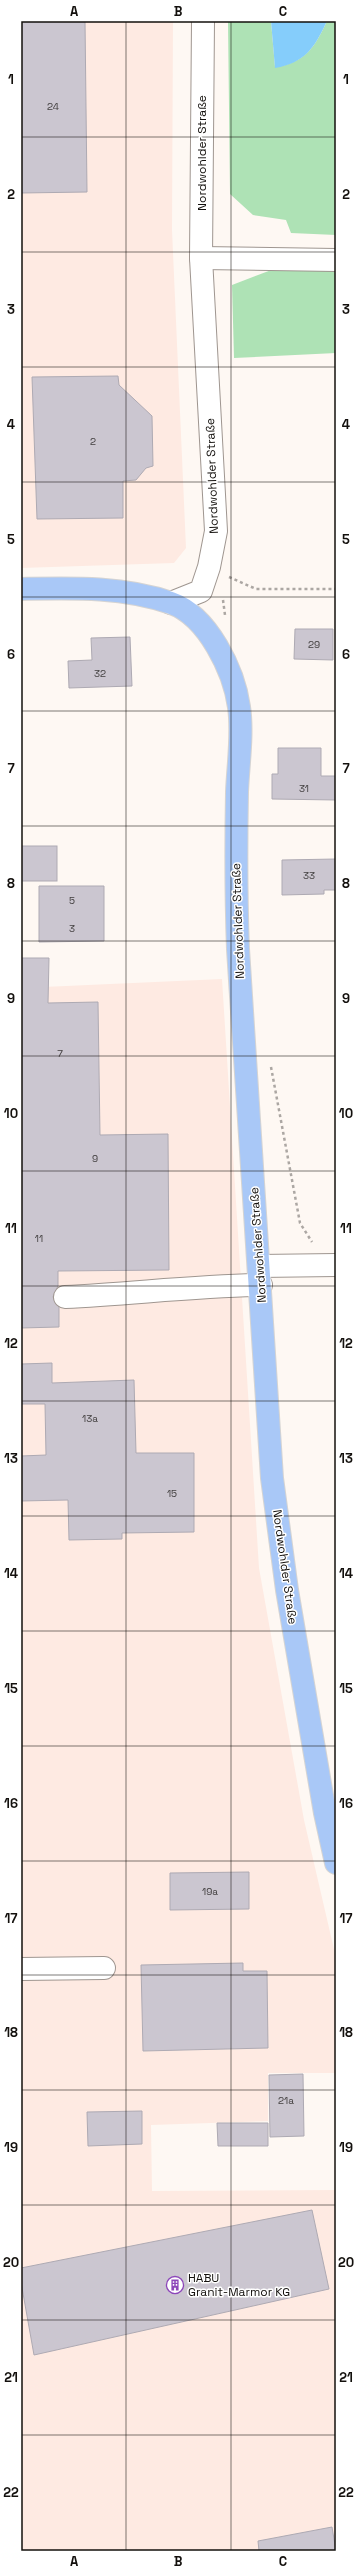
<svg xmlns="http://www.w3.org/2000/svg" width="357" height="2572" font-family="'Space Grotesk',sans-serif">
<rect width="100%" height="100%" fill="#fef8f3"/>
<!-- commercial -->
<g fill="#feeae2">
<path d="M21 21H173L172 230 186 548 174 563 21 568Z"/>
<path d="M222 979 259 1568 304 1820 336 1958V2073H268V2121L151 2125 152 2191 336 2190V2551H21V988Z"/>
</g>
<!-- green -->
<g fill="#aee2b5">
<path d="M228 21H271L275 67C305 63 315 47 327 21H336V235L291 233 286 220 253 215 230 194Z"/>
<path d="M274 269H336V353L234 358 232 285Z"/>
</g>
<!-- water -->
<path fill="#85cdfb" d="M271 21H327C315 47 305 63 275 68Z"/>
<!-- building -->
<g fill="#cbc6d0" stroke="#aeaab3">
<path d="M21 21H85L87 192 21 193Z"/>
<path d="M118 376 119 385 152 416 153 466 146 468 136 480 123 481V518L37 519 32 377Z"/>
<path d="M295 629H333V660L294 659Z"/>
<path d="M130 637 132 686 69 688 68 661 92 660 91 638Z"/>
<path d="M278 748H321V776H336V800L272 799V774H278Z"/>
<rect x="21" y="846" width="36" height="35"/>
<path d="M336 859V890H324V894L282 895V860Z"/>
<path d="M39 886H104V941L39 942Z"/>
<path d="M21 958H49L48 1003 98 1002 100 1135 168 1134 169 1270 58 1271V1286L53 1297 59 1307V1327L21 1328Z"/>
<path d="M52 1363V1383L134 1380 136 1453H194V1532L122 1533V1539L69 1540 68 1500 21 1501V1456L46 1455 45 1404H21V1364Z"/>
<path d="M249 1872V1909L170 1910V1873Z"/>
<path d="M243 1963V1971H267L268 2048 143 2051 141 1965Z"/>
<path d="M303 2074 304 2136 270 2137 269 2075Z"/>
<path d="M142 2111V2144L88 2146 87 2112Z"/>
<path d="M217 2123H268V2146H218Z"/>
<path d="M312 2210 329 2289 34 2355 21 2282V2268Z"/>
<path d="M332 2527 336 2551H259L258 2541Z"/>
</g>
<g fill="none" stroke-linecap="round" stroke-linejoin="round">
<!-- minor casing -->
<g stroke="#9f9690" stroke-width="24">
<g id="minor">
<path d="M201 258 336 260"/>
<path d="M171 603 201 591 209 567 216 531 201 258 203 21"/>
<path d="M259 1266 336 1265"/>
<path d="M65 1297C131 1294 195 1286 261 1285"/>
<path d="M21 1969 104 1968"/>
</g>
</g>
<!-- major casing -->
<g stroke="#d5d4d3" stroke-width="24">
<path id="major" d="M21 589C70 588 123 586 171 603 208 616 234 671 239 707 243 733 238 766 237 792 236 845 236 897 238 949L272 1478 287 1590 325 1813 336 1863"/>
</g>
<!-- path -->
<g stroke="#aca7a3" stroke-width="2.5" stroke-dasharray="3 3" stroke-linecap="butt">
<path d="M229 577 256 589H336"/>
<path d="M223 600 225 615"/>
<path d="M271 1067 300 1223 312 1242"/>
</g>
<!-- minor -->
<use href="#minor" stroke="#fff" stroke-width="22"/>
<!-- major -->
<use href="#major" stroke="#a9c8f7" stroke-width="22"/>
</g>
<!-- grid -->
<path fill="none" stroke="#13100d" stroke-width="1" stroke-opacity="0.55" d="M126 21V2551M231 21V2551M21 137H336M21 252H336M21 367H336M21 482H336M21 597H336M21 711H336M21 826H336M21 941H336M21 1056H336M21 1171H336M21 1286H336M21 1401H336M21 1516H336M21 1631H336M21 1746H336M21 1861H336M21 1975H336M21 2090H336M21 2205H336M21 2320H336M21 2435H336"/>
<!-- icons -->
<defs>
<g id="building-ring" transform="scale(0.9)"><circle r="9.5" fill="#fff" stroke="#8d47ba" stroke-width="1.5"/><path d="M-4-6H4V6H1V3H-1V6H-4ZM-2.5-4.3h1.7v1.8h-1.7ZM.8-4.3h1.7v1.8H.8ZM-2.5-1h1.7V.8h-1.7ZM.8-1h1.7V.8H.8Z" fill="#8d47ba"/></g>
</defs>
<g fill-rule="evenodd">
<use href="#building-ring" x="175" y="2285"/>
</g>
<g text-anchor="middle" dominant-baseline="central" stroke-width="3" stroke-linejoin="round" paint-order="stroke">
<!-- number labels -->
<g font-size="10" fill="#413e3e">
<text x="53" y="106">24</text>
<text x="93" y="441">2</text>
<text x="314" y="644">29</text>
<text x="100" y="673">32</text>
<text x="304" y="788">31</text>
<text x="309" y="875">33</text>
<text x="72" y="900">5</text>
<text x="72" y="928">3</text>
<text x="60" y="1053">7</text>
<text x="95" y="1158">9</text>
<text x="39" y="1238">11</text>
<text x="90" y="1418">13a</text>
<text x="172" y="1493">15</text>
<text x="210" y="1891">19a</text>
<text x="286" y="2100">21a</text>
</g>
<!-- street labels -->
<g font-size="12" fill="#13100d" stroke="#fff">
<text transform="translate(202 153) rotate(-90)">Nordwohlder Straße</text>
<text transform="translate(212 476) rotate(-92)">Nordwohlder Straße</text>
<text transform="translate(238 921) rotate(-92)">Nordwohlder Straße</text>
<text transform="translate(258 1245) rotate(-94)">Nordwohlder Straße</text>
<text transform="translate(285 1567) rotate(82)">Nordwohlder Straße</text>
</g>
<!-- poi labels -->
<g font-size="12" fill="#13100d" stroke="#fff" text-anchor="start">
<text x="188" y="2278">HABU<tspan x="188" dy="14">Granit-Marmor KG</tspan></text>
</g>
</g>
<!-- border -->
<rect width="357" height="2572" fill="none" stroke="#ffffff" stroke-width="44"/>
<rect x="22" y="22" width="313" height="2528" fill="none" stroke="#13100d" stroke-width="1.5"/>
<g font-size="13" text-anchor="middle" font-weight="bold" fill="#13100d">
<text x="74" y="16">A</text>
<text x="178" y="16">B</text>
<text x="283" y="16">C</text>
<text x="11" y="84">1</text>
<text x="346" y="84">1</text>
<text x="11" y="199">2</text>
<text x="346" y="199">2</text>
<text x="11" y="314">3</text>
<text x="346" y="314">3</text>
<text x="11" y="429">4</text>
<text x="346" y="429">4</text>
<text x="11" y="544">5</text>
<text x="346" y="544">5</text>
<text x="11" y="659">6</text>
<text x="346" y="659">6</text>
<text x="11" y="773">7</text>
<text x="346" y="773">7</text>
<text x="11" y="888">8</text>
<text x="346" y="888">8</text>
<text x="11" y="1003">9</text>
<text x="346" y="1003">9</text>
<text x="11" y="1118">10</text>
<text x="346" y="1118">10</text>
<text x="11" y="1233">11</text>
<text x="346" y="1233">11</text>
<text x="11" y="1348">12</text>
<text x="346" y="1348">12</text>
<text x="11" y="1463">13</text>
<text x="346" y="1463">13</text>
<text x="11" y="1578">14</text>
<text x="346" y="1578">14</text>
<text x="11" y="1693">15</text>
<text x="346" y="1693">15</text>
<text x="11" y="1808">16</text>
<text x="346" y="1808">16</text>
<text x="11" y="1923">17</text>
<text x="346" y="1923">17</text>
<text x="11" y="2037">18</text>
<text x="346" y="2037">18</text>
<text x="11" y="2152">19</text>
<text x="346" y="2152">19</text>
<text x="11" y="2267">20</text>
<text x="346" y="2267">20</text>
<text x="11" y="2382">21</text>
<text x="346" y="2382">21</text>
<text x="11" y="2497">22</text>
<text x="346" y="2497">22</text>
<text x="74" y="2566">A</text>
<text x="178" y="2566">B</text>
<text x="283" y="2566">C</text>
</g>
</svg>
